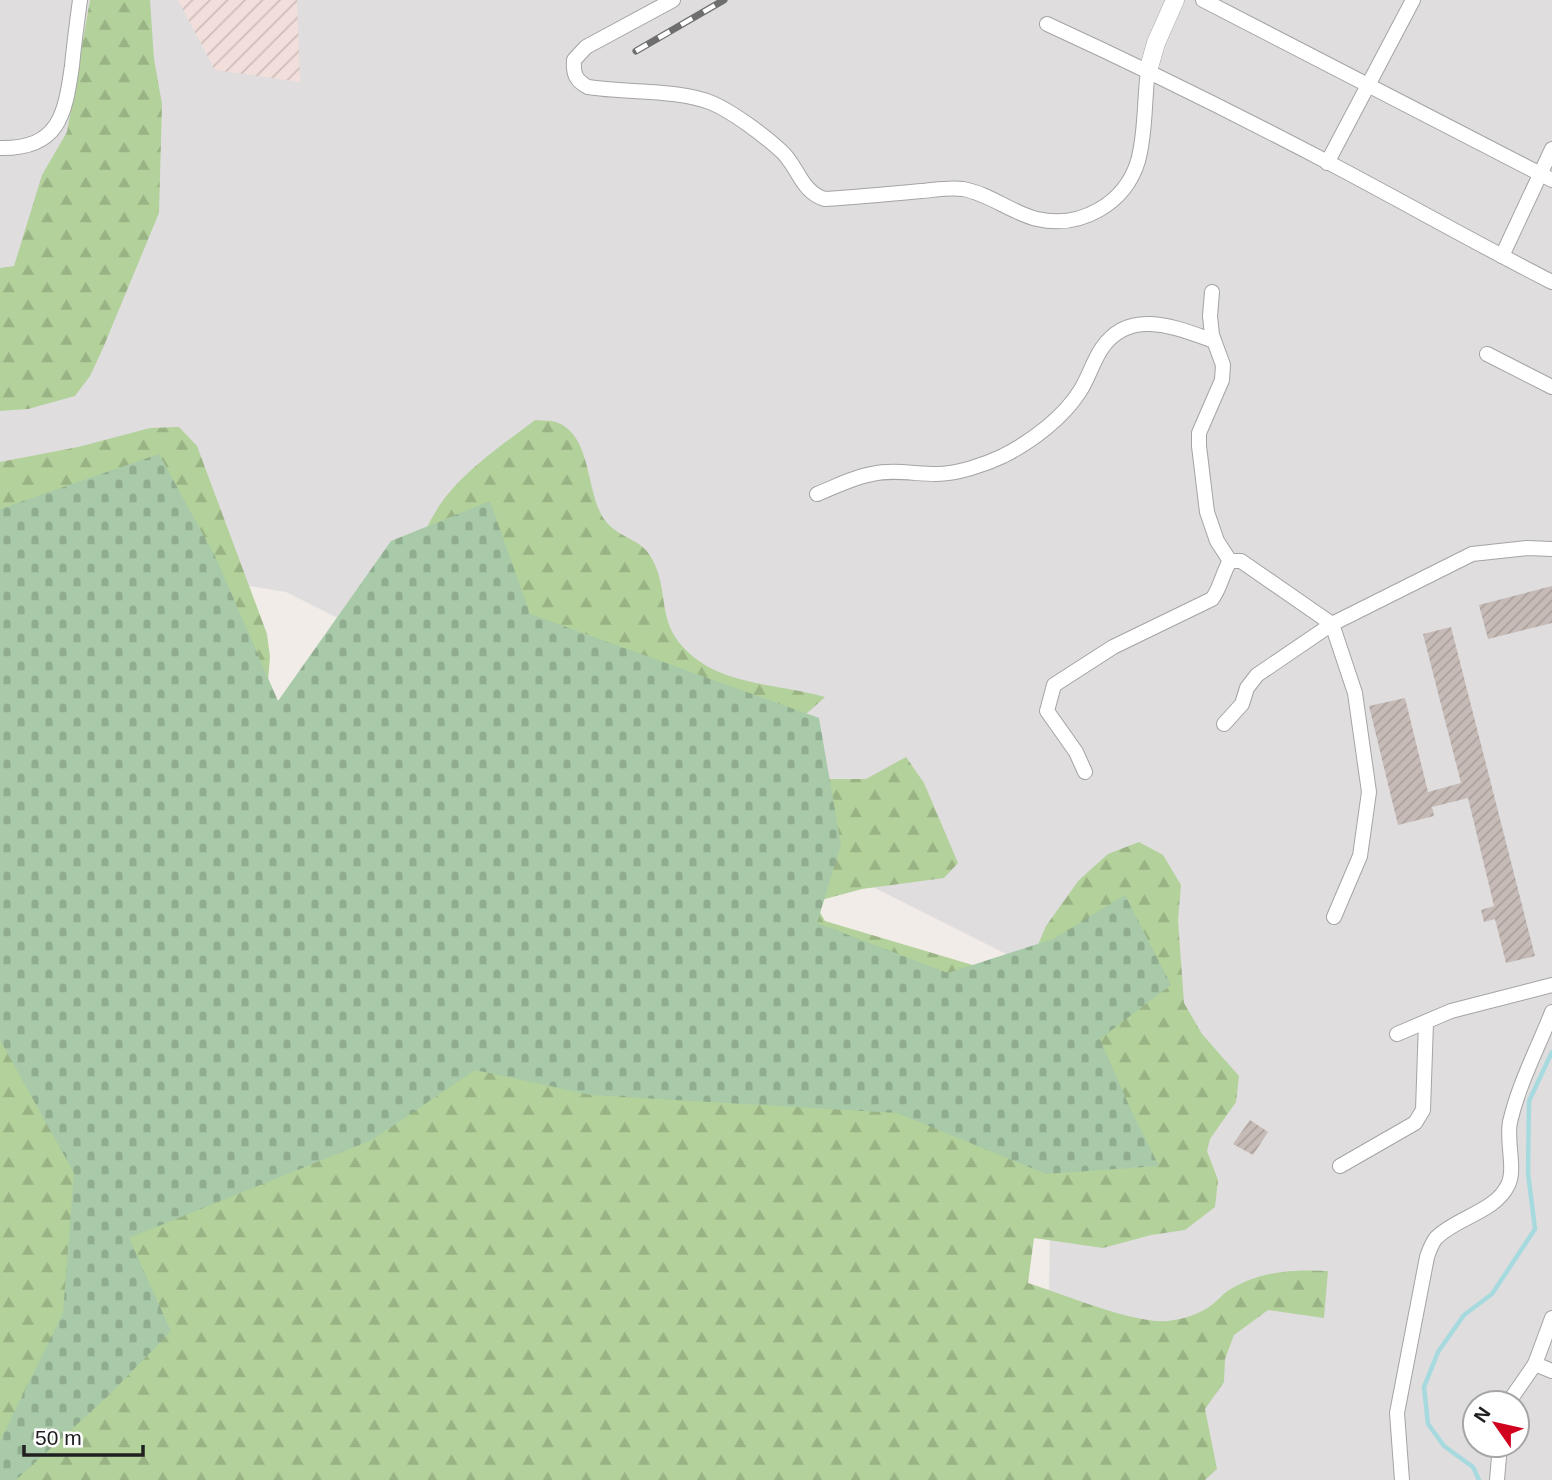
<svg xmlns="http://www.w3.org/2000/svg" width="1552" height="1480" font-family="Arial,sans-serif">
<defs>
<pattern id="military-furrows" width="10" height="10" patternUnits="userSpaceOnUse" patternTransform="scale(1.75)"><rect width="10" height="10" fill="#f2deda"/><path d="M-1 1l2-2M0 10L10 0M9 11l2-2" fill="none" stroke="#cfbebb"/></pattern>
<pattern id="forest-firs" width="22" height="20" patternUnits="userSpaceOnUse" patternTransform="scale(1.75)"><rect width="22" height="20" fill="#b3d19b"/><path d="M5 1l3.5 6h-7zM16 11l3.5 6h-7z" fill="#9ab385"/></pattern>
<pattern id="cemetery-stones" width="16" height="16" patternUnits="userSpaceOnUse" patternTransform="scale(1.75)"><rect width="16" height="16" fill="#a8caa8"/><path d="M2 7V4a2 2 0 0 1 4 0v3zM10 15v-3a2 2 0 0 1 4 0v3z" fill="#90ad90"/></pattern>
<pattern id="building-hatch" width="6" height="6" patternUnits="userSpaceOnUse" patternTransform="scale(1.75)"><rect width="6" height="6" fill="#c6bbb6"/><path d="M-1 1l2-2M0 6l6-6M5 7l2-2" fill="none" stroke="#aaa09c"/></pattern>
</defs>
<rect width="100%" height="100%" fill="#f1ece7"/>
<!-- residential -->
<path fill="#dfddde" fill-rule="evenodd" d="M0 0H1552V1480H1046L1054 978 286 592 0 546ZM1475 1403H1517V1445H1475Z"/>
<!-- military -->
<path fill="url(#military-furrows)" d="M178 0H297L300 82 215 70Z"/>
<!-- forest -->
<g fill="url(#forest-firs)">
<path d="M90 0H150L154 59 162 104 159 213 103 348 90 376 75 396 28 409 0 411V268L14 266 42 175 67 132Z"/>
<path d="M535 420C541 421 550 420 556 422 595 436 584 499 608 524 626 542 644 538 655 565 669 598 657 624 689 653 725 686 780 684 825 697L794 725 826 779H866L906 757 924 783 958 863 944 878 862 889 814 902 825 921 1023 980 1046 926 1079 880 1108 854 1139 842 1163 855 1181 885 1178 920 1184 1003 1202 1034 1239 1076 1236 1102 1210 1139 1207 1151 1218 1180 1215 1207 1185 1230 1151 1235 1103 1248 1034 1238 1028 1283C1064 1294 1133 1324 1168 1321 1183 1319 1201 1314 1213 1304 1218 1300 1223 1294 1229 1290 1261 1271 1292 1269 1328 1271L1324 1318 1268 1310 1234 1335 1225 1359 1224 1382 1205 1409 1217 1469 1205 1480H0V462L78 447 150 428 179 427 197 446 267 634 270 657 268 681 228 766 413 555C424 534 433 512 448 494 472 465 505 443 535 420Z"/>
</g>
<!-- cemetery -->
<path fill="url(#cemetery-stones)" d="M159 454 216 558 278 701 391 541 490 501 530 614 819 718 841 845 817 923 948 973 1053 939 1125 895 1171 985 1100 1039 1131 1110 1159 1166 1046 1174 897 1113 591 1095 475 1070 372 1140 129 1238 171 1331 108 1396 16 1480H0V1441L63 1313 74 1173 0 1040V509Z"/>
<g fill="none" stroke-linecap="round" stroke-linejoin="round">
<!-- stream -->
<path stroke="#a7dadf" stroke-width="4.5" d="M1479 1480 1473 1467 1444 1446 1428 1424 1424 1387 1438 1352 1464 1315 1492 1294 1535 1229 1528 1173 1529 1101 1552 1052"/>
</g>
<!-- building -->
<g fill="url(#building-hatch)">
<path d="M1552 586V623L1488 639 1479 605Z"/>
<path d="M1451 627 1535 956 1506 963 1495 919 1484 922 1481 910 1494 906 1468 798 1432 807 1434 816 1398 825 1369 706 1405 698 1428 792 1461 783 1423 634Z"/>
<path d="M1250 1120 1268 1132 1253 1155 1233 1144Z"/>
</g>
<g fill="none" stroke-linecap="round" stroke-linejoin="round">
<!-- minor casing -->
<g stroke="#a4a4a4" stroke-width="16">
<g id="minor">
<path d="M673 0 586 47 574 60C573 74 576 81 588 87 625 93 679 89 712 103 733 112 762 134 779 149 798 164 800 192 825 199 857 197 889 194 921 191 934 190 950 187 963 189 990 194 1012 213 1037 219 1080 229 1125 204 1138 161 1146 132 1144 100 1148 71"/>
<path d="M1203 0 1552 180"/>
<path d="M1047 24C1145 69 1242 117 1337 167 1409 205 1479 245 1552 282"/>
<path d="M0 148C59 149 65 115 72 66 74 44 77 22 80 0"/>
<path d="M1327 163 1413 0"/>
<path d="M1502 256 1552 149"/>
<path d="M1212 292 1210 316 1212 335 1223 365 1222 380 1199 433V446L1207 512 1217 541 1230 561"/>
<path d="M1487 354 1552 387"/>
<path d="M817 494C835 487 853 477 872 474 893 469 915 474 936 474 957 474 984 465 1003 456 1032 441 1063 418 1080 391 1089 377 1093 361 1102 348 1130 307 1177 328 1214 341"/>
<path d="M1224 724 1242 704 1247 688 1257 675 1332 624 1472 554 1527 548 1552 549"/>
<path d="M1085 772 1076 752 1047 711 1054 685 1113 647 1212 599C1221 587 1222 574 1230 561H1241L1332 624 1355 693 1369 792 1360 856 1334 917"/>
<path d="M1397 1034 1451 1011 1552 985"/>
<path d="M1340 1166 1415 1123 1423 1110 1426 1022"/>
<path d="M1552 1318 1535 1364 1552 1371"/>
<path d="M1508 1403 1535 1364"/>
<path d="M1402 1480 1397 1413 1427 1257C1429 1251 1432 1243 1436 1238 1457 1217 1495 1212 1508 1185 1516 1169 1506 1141 1510 1122 1519 1083 1538 1048 1552 1012"/>
<path d="M1497 1480 1500 1445"/>
</g>
</g>
<!-- tertiary casing -->
<g stroke="#a4a4a4" stroke-width="19">
<path id="tertiary" d="M1148 71 1156 43 1175 0"/>
</g>
<!-- minor -->
<use href="#minor" stroke="#fff" stroke-width="14"/>
<!-- tertiary -->
<use href="#tertiary" stroke="#fff" stroke-width="18"/>
<!-- rail casing -->
<g stroke="#6e6e6e" stroke-width="7">
<path id="rail" d="M636 51 724 0"/>
</g>
<!-- rail -->
<use href="#rail" stroke="#fff" stroke-width="4.5" stroke-dasharray="13" stroke-linecap="butt"/>
</g>
<!-- north arrow -->
<g transform="translate(1496 1424) rotate(304)"><circle r="33" fill="#ffffff" stroke="#a6a6a6" stroke-width="2"/>
<path d="M0-5L12 26L0 18L-12 26Z" fill="#d1001e"/>
<text y="-10" font-size="19" font-weight="bold" text-anchor="middle" fill="#202020">N</text>
</g>
<!-- scale -->
<path d="M24 1445v10h119v-10" fill="none" stroke="#202020" stroke-width="3.5"/>
<text x="35" y="1445" font-size="21" fill="#202020" stroke="#ffffff" stroke-width="5" paint-order="stroke">50 m</text>
</svg>
